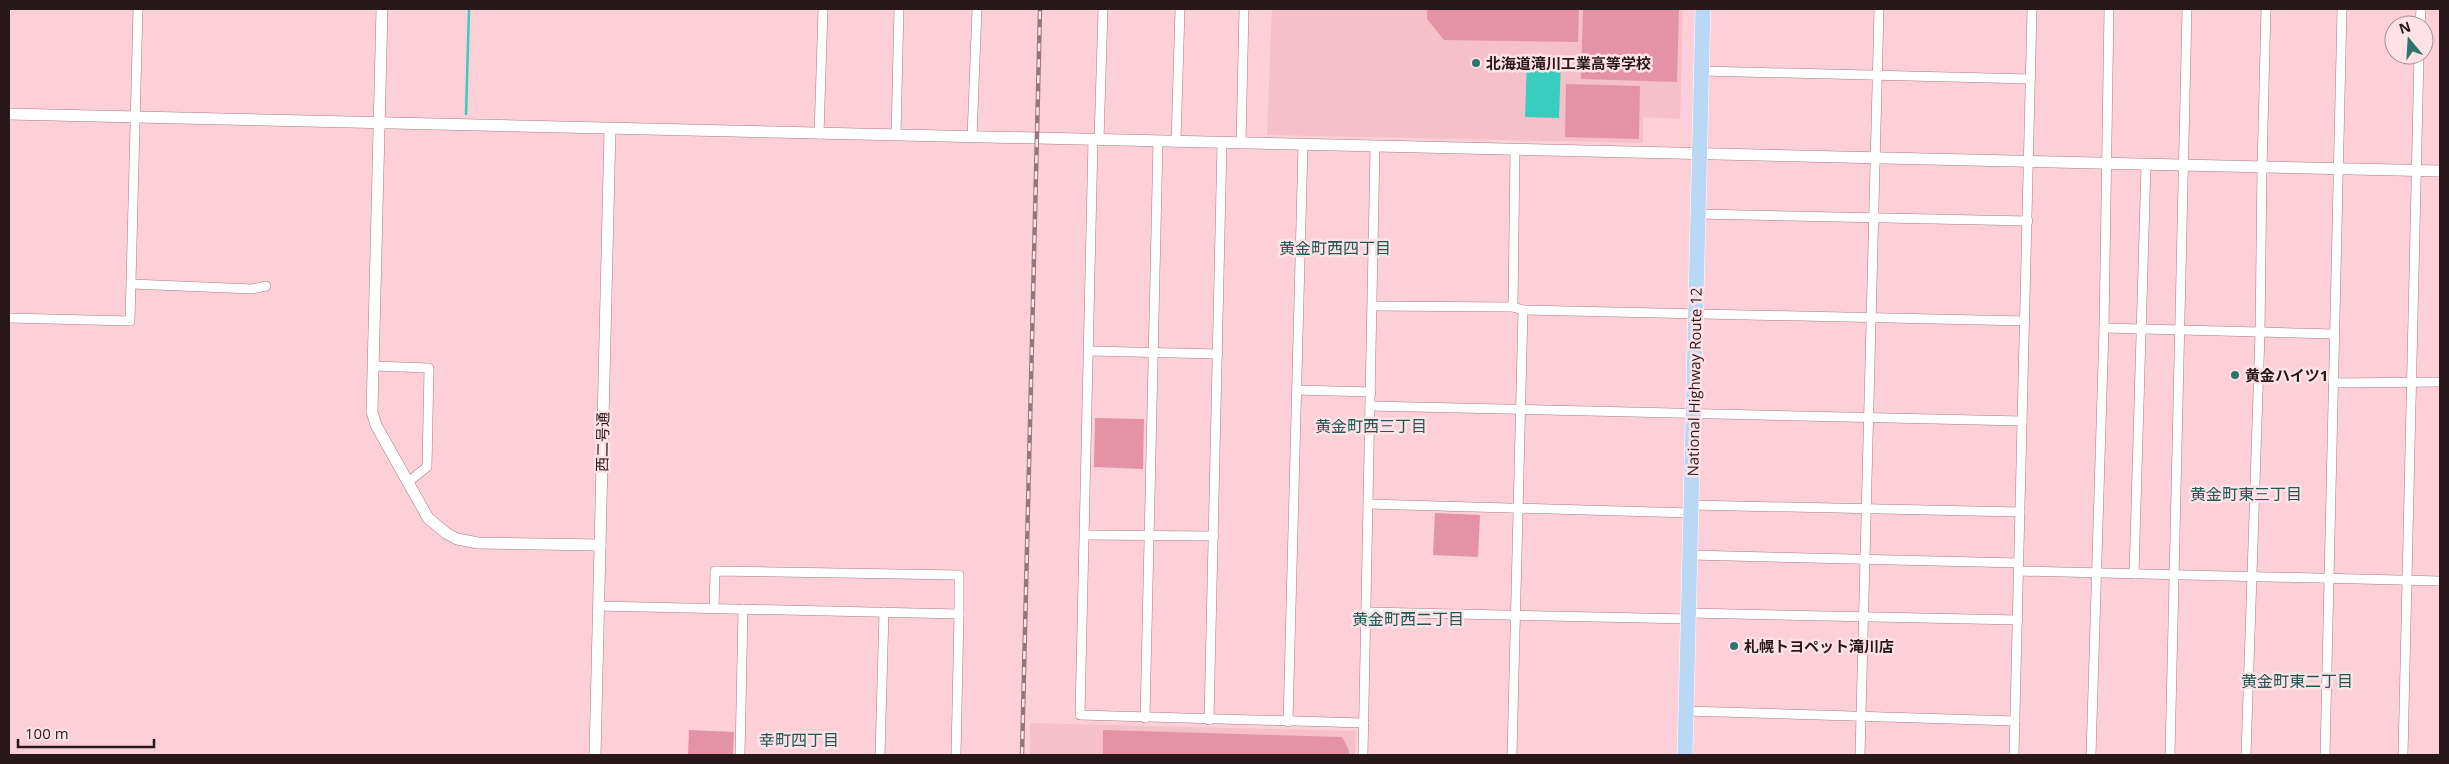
<svg xmlns="http://www.w3.org/2000/svg" width="2449" height="764" font-family="'Open Sans','Noto Sans JP',sans-serif">
<rect width="100%" height="100%" fill="#fdcfd8"/>
<!-- built -->
<g fill="#f5c0ca">
<path d="M1272 9H1683L1680 119 1643 117V143L1267 135Z"/>
<path d="M1030 723 1356 731 1355 755H1030Z"/>
</g>
<!-- green -->
<g fill="#e393a5">
<path d="M1427 9H1579L1578 42 1444 40 1427 19Z"/>
<path d="M1583 9H1679L1677 82 1581 79Z"/>
<path d="M1566 84 1640 86 1639 139 1565 137Z"/>
<path d="M1095 418 1144 419 1143 469 1094 467Z"/>
<path d="M1435 513 1480 515 1478 557 1433 555Z"/>
<path d="M689 730 734 732 733 755H688Z"/>
<path d="M1103 730 1342 737 1349 750V755H1103Z"/>
</g>
<!-- water -->
<path fill="#38cdbf" d="M1527 60 1561 61 1559 118 1525 117Z"/>
<g fill="none" stroke-linecap="round" stroke-linejoin="round">
<!-- stream -->
<path stroke="#38cdbf" stroke-width="2.5" d="M466 114 469 9"/>
<!-- minor casing -->
<g stroke="#a67c85" stroke-width="10">
<g id="minor">
<path d="M2420 25 2421 9"/>
<path d="M1701 71 2030 79"/>
<path d="M819 134 823 9"/>
<path d="M896 135 899 9"/>
<path d="M972 137 977 9"/>
<path d="M1093 140 1080 715 1364 723"/>
<path d="M1099 140 1103 9"/>
<path d="M1176 142 1180 9"/>
<path d="M1241 143 1244 9"/>
<path d="M1698 214 2028 221"/>
<path d="M132 284 252 289 266 286"/>
<path d="M1373 306 1513 307 1523 310 2025 321"/>
<path d="M1513 307 1515 150"/>
<path d="M9 318 130 321 138 9"/>
<path d="M2104 328 2333 334"/>
<path d="M1089 351 1218 354"/>
<path d="M374 366 429 368 427 467 408 482"/>
<path d="M2333 383 2440 382"/>
<path d="M1297 390 1371 392"/>
<path d="M1370 406 2022 421"/>
<path d="M1368 504 1691 513"/>
<path d="M1691 505 2020 512"/>
<path d="M1085 535 1214 536"/>
<path d="M1690 555 2019 563"/>
<path d="M2018 571 2440 581"/>
<path d="M2134 574 2146 165"/>
<path d="M599 606 959 614 956 755"/>
<path d="M714 608 715 571 959 575V614"/>
<path d="M1366 612 1689 619"/>
<path d="M1689 613 2018 620"/>
<path d="M1686 711 2015 721"/>
<path d="M1145 718 1158 141"/>
<path d="M1209 720 1222 143"/>
<path d="M1288 722 1303 145"/>
<path d="M740 755 743 609"/>
<path d="M880 755 884 612"/>
<path d="M1363 755 1375 147"/>
<path d="M1512 755 1523 310"/>
<path d="M1860 755 1879 9"/>
<path d="M2014 755 2032 9"/>
<path d="M2091 755 2104 328 2109 9"/>
<path d="M2170 755 2187 9"/>
<path d="M2246 755 2260 333 2262 167 2266 9"/>
<path d="M2325 755 2342 9"/>
<path d="M2403 755 2419 55"/>
</g>
</g>
<!-- tertiary casing -->
<g stroke="#a67c85" stroke-width="12">
<g id="tertiary">
<path d="M382 9 372 412 376 425 428 518 446 533 457 539 478 543 600 545"/>
<path d="M9 114 2440 171"/>
<path d="M595 755 610 129"/>
</g>
</g>
<!-- trunk casing -->
<g stroke="#fff" stroke-width="16">
<path id="trunk" d="M1685 755 1703 9"/>
</g>
<!-- minor -->
<use href="#minor" stroke="#fff" stroke-width="9"/>
<!-- tertiary -->
<use href="#tertiary" stroke="#fff" stroke-width="11"/>
<!-- trunk -->
<use href="#trunk" stroke="#b8d8f6" stroke-width="15"/>
<!-- rail casing -->
<g stroke="#96767d" stroke-width="4.5">
<path id="rail" d="M1022 755 1040 9"/>
</g>
<!-- rail -->
<use href="#rail" stroke="#fee2e7" stroke-width="2.5" stroke-dasharray="8" stroke-linecap="butt"/>
</g>
<!-- markers -->
<g fill="#2e756d" stroke="#fee2e7" stroke-width="2">
<circle cx="1476" cy="63" r="5"/>
<circle cx="2235" cy="375" r="5"/>
<circle cx="1734" cy="646" r="5"/>
</g>
<g text-anchor="middle" dominant-baseline="central" stroke-width="5" stroke-linejoin="round" paint-order="stroke">
<!-- poi labels -->
<g font-size="15" font-weight="bold" fill="#28181c" stroke="#fee2e7" text-anchor="start">
<text x="1486" y="63">北海道滝川工業高等学校</text>
<text x="2245" y="375">黄金ハイツ1</text>
<text x="1744" y="646">札幌トヨペット滝川店</text>
</g>
<!-- street labels -->
<g font-size="15" fill="#28181c" stroke="#fee2e7">
<text transform="translate(1694 382) rotate(-89)">National Highway Route 12</text>
<text transform="translate(602 442) rotate(-89)">西二号通</text>
</g>
<!-- neighbourhood labels -->
<g font-size="16" fill="#205953" stroke="#fee2e7">
<text x="1335" y="248">黄金町西四丁目</text>
<text x="1371" y="426">黄金町西三丁目</text>
<text x="2246" y="494">黄金町東三丁目</text>
<text x="1408" y="619">黄金町西二丁目</text>
<text x="2297" y="681">黄金町東二丁目</text>
<text x="799" y="740">幸町四丁目</text>
</g>
</g>
<!-- border -->
<rect width="2449" height="764" fill="none" stroke="#28181c" stroke-width="20"/>
<!-- north arrow -->
<g transform="translate(2409 40) rotate(342)"><circle r="24" fill="#fee2e7" stroke="#a89196"/>
<path d="M0-4L9 19L0 12L-9 19Z" fill="#2e756d"/>
<text y="-8" font-size="14" font-weight="bold" text-anchor="middle" fill="#28181c">N</text>
</g>
<!-- scale -->
<path d="M18 739v8h136v-8" fill="none" stroke="#28181c" stroke-width="2.5"/>
<text x="25" y="739" font-size="15" fill="#28181c" stroke="#fee2e7" stroke-width="4" paint-order="stroke">100 m</text>
</svg>
